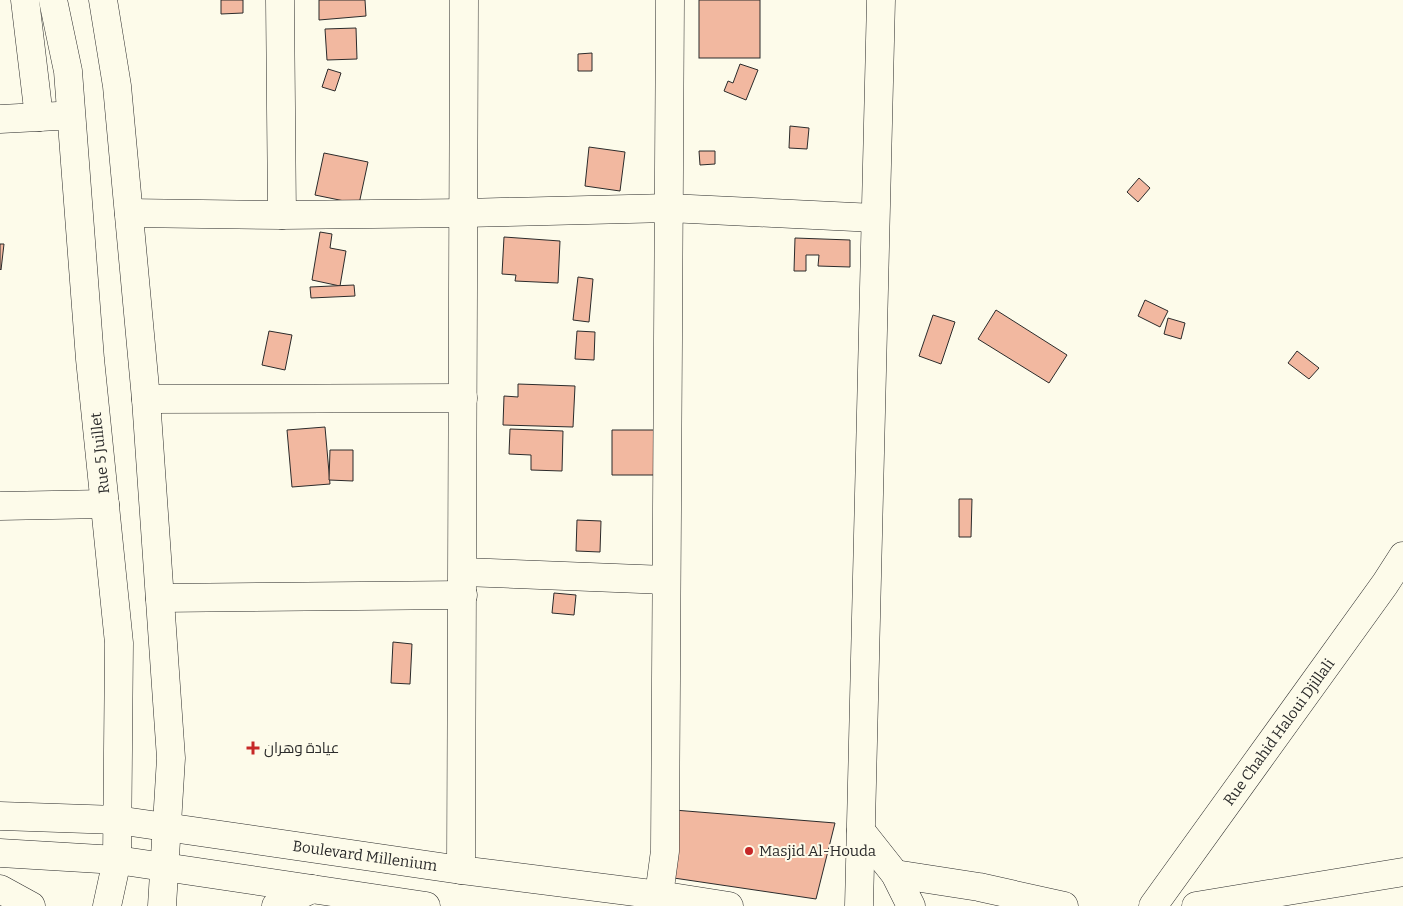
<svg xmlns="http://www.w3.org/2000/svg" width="1403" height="906" font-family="Bitter,Cairo,serif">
<rect width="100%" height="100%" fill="#fdfbea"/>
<!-- building -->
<g fill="#f2b8a0" stroke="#2b2b2b">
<path d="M221 0H243V13L221 14Z"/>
<path d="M319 0H365L366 16 319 20Z"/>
<rect x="699" y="0" width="61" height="58"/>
<path d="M356 28 357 59 327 60 325 29Z"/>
<path d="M592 53V71H578V54Z"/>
<path d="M740 64 758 70 746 100 724 91 728 81 733 83Z"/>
<path d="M328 69 341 73 335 91 322 87Z"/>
<path d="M790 126 809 128 807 149 789 148Z"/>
<path d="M589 147 625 152 620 191 585 186Z"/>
<path d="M699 151H715V164L700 165Z"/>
<path d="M324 153 368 162 359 204 315 195Z"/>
<path d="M1139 178 1150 188 1138 202 1127 192Z"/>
<path d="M320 232 332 234 330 248 346 251 340 286 312 280Z"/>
<path d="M504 237 560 241 558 283 515 281 516 275 502 274Z"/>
<path d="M795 238 850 240V267L818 266 819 255H806V271H794Z"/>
<path d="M0 244H4L1 270 0 269Z"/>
<path d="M578 277 593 279 589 322 573 320Z"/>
<path d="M354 285 355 296 311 298 310 287Z"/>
<path d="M1145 300 1168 311 1160 327 1138 316Z"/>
<path d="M996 310 1067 355 1049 383 978 339Z"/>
<path d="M933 315 955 322 941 364 919 356Z"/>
<path d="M1168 318 1185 323 1181 339 1164 334Z"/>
<path d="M269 331 292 335 285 370 262 365Z"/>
<path d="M577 331 595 332 594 360 575 359Z"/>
<path d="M1297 351 1319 368 1309 379 1288 363Z"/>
<path d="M518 384 575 386 573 427 503 425 504 396 518 397Z"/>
<path d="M325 427 330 484 292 487 287 430Z"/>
<path d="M510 429 563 431 562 471 531 470V455L509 454Z"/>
<path d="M612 430H665L666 475H612Z"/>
<path d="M330 450H353V481L329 480Z"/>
<path d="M959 499H972L971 537H959Z"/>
<path d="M577 520 601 521 600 552 576 551Z"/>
<path d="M554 593 576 595 574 615 552 613Z"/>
<path d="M393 642 412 644 410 684 391 683Z"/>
<path d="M674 810 835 823 816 899 667 877Z"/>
</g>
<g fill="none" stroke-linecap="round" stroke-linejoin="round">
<!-- minor casing -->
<g stroke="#2b2b2b" stroke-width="29">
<g id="minor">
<path d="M25 0 39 117"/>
<path d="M280 0 282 215"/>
<path d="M0 119 58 116"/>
<path d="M129 213 282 215 464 213 669 208 875 218"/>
<path d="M146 399 463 398"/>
<path d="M0 506 105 504"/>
<path d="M463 572 666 580"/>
<path d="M160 598 463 595"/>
<path d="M861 831 895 874 911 906"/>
<path d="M461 870 464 0"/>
<path d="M895 874 979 887 1064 906"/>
<path d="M659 895 665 851 670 0"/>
<path d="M859 906 881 0"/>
<path d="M1153 906 1385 584 1403 556"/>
<path d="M1196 906 1403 872"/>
</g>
</g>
<!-- major casing -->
<g stroke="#2b2b2b" stroke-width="29">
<g id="major">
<path d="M53 0 68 71 90 359 119 643 117 860 107 906"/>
<path d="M103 0 117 86 146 399 171 758 162 906"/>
<path d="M0 816 117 820 461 870 659 895 729 906"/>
<path d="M0 853 117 860 426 906"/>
<path d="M0 889 31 906"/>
<path d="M276 906 312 889"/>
</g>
</g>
<!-- minor -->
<use href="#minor" stroke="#fdfbea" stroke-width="28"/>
<!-- major -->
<use href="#major" stroke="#fdfbea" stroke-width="28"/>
</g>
<!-- markers -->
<g fill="#c62828" stroke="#fdfbea" stroke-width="2">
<path d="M250.5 740.5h5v5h5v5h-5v5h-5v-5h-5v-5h5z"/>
<circle cx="749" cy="851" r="5"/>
</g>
<g text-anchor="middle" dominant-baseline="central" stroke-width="4" stroke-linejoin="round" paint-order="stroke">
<!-- street labels -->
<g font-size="15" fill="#2b2b2b" stroke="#fdfbea">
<text transform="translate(100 453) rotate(-96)">Rue 5 Juillet</text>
<text transform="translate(1279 732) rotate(-54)">Rue Chahid Haloui Djillali</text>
<text transform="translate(365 856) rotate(8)">Boulevard Millenium</text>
</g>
<!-- poi labels -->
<g font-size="15" fill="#2b2b2b" stroke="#fdfbea" text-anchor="start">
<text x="264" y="748">عيادة وهران</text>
<text x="759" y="851">Masjid Al-Houda</text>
</g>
</g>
</svg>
